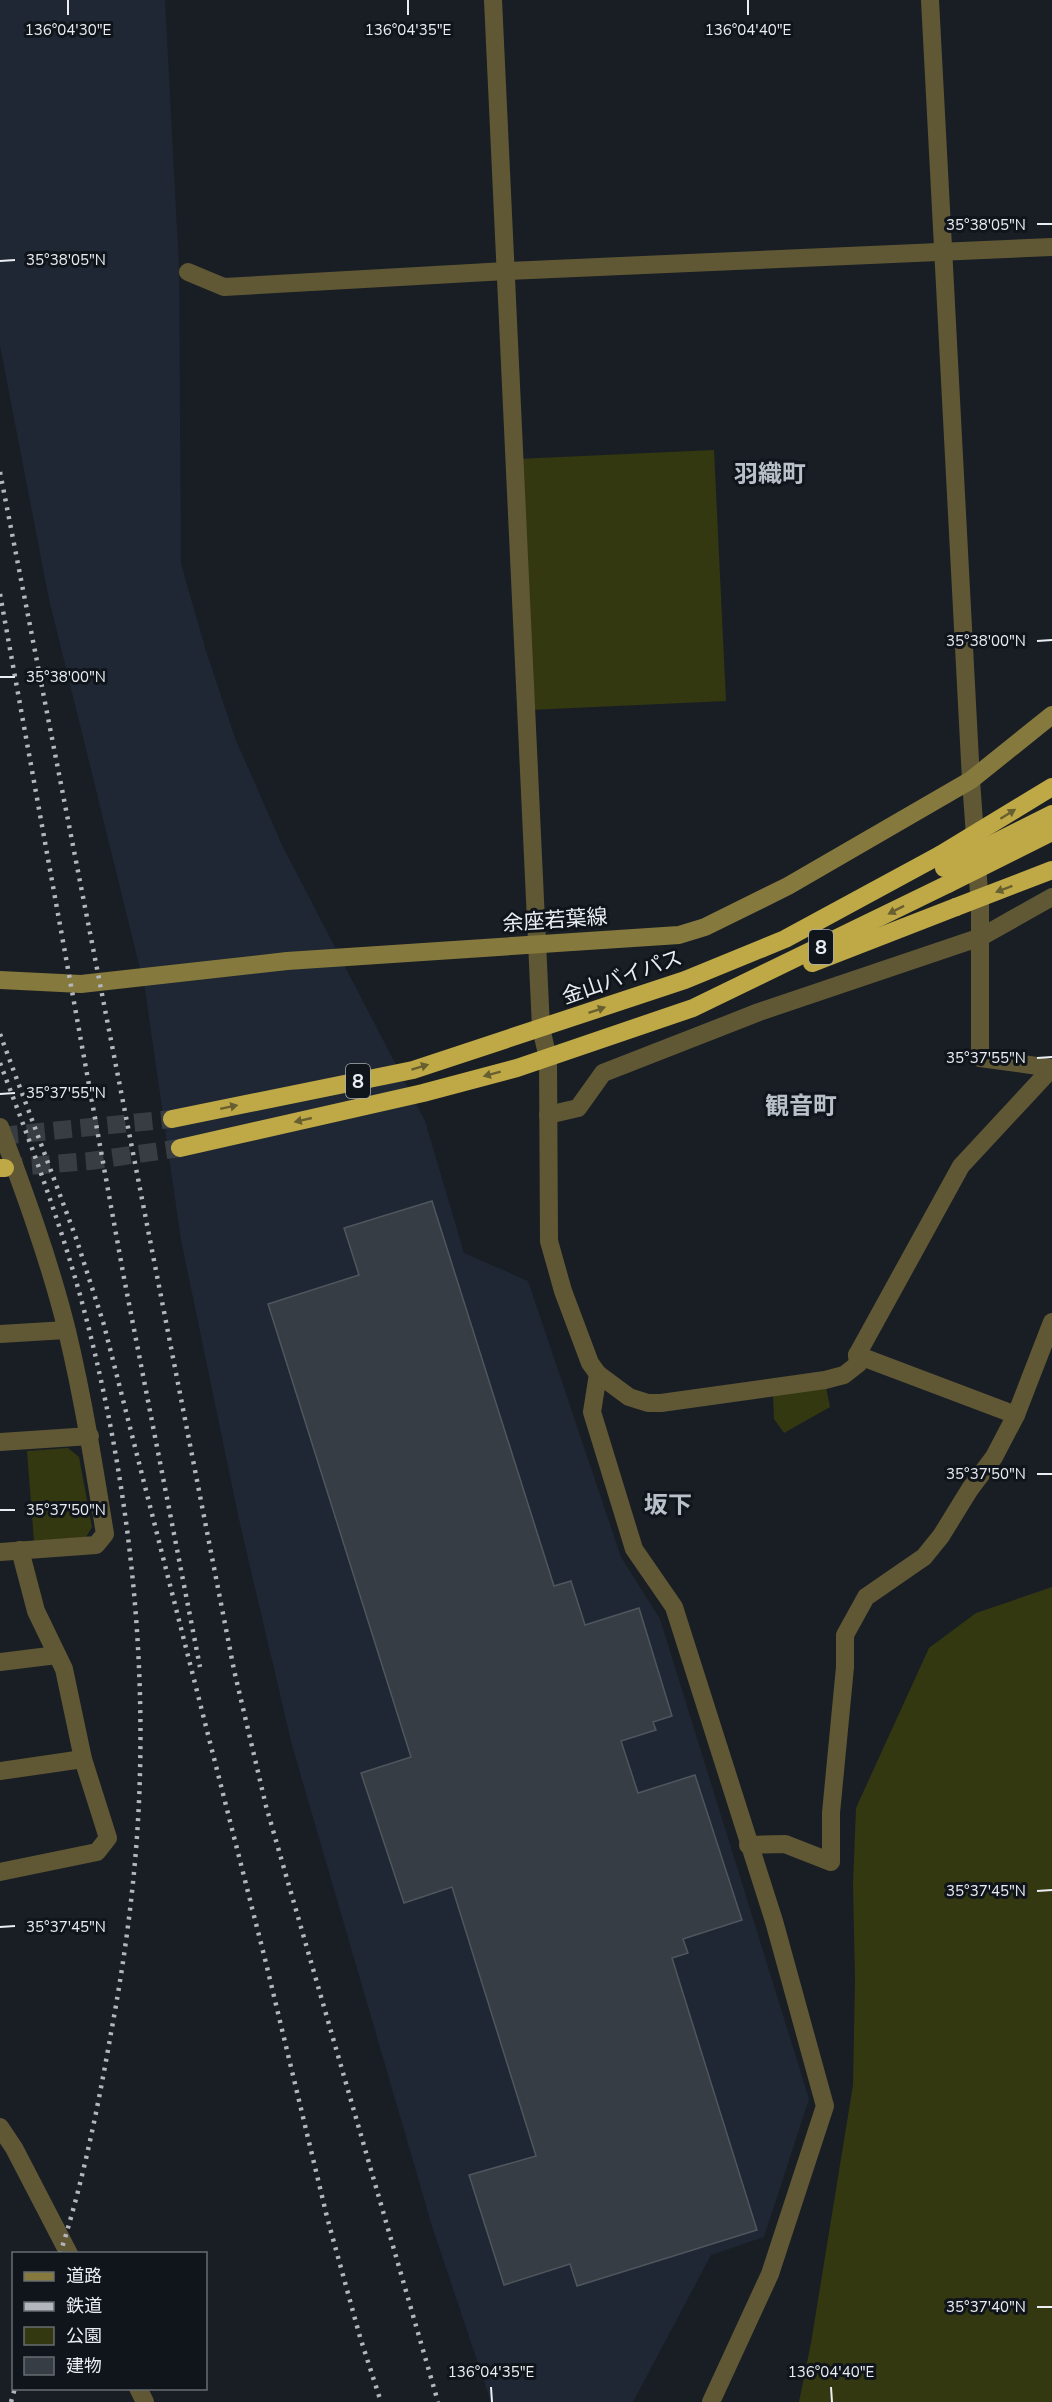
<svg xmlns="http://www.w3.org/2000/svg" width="1052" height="2402" font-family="'Nunito Sans','Noto Sans JP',sans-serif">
<rect width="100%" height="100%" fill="#191e25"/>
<!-- built -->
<path fill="#1e2733" d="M0 0H165L179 268 181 564 206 651 235 738 282 845 425 1121 464 1253 528 1281 621 1557 660 1619 809 2099 764 2237 711 2255 633 2402H491L432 2226 292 1745 240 1524 181 1240 145 989 49 599 0 346Z"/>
<!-- green -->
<g fill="#333810">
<path d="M714 450 726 701 529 710 517 459Z"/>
<path d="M826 1387 830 1407 784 1433 774 1419 773 1395Z"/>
<path d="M68 1448 79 1457 92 1527 86 1537 34 1541 27 1451Z"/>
<path d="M1052 1587V2402H799L811 2343 853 2085 855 1980 853 1885 856 1808 929 1648 976 1613Z"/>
</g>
<!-- building -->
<path fill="#373d44" stroke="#4f565e" stroke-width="1.5" d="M432 1201 554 1586 571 1581 585 1625 639 1608 672 1716 653 1722 656 1730 621 1741 638 1793 695 1775 742 1920 683 1939 688 1953 672 1958 757 2230 577 2286 570 2264 504 2285 469 2175 536 2156 452 1887 404 1903 361 1773 411 1757 268 1304 359 1275 344 1228Z"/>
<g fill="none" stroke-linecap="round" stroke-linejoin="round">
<!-- highway-tunnel -->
<g stroke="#383d44" stroke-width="18" stroke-dasharray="18 9" stroke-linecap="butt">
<path d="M0 1136 172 1119"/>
<path d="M5 1168 90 1161 180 1148"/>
</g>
<!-- street -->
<g stroke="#605834" stroke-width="18">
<path d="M493 0 541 1028 548 1058 549 1241 563 1291 590 1363 598 1374 629 1397 648 1403H661L825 1380 844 1375 858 1364 857 1355 961 1166 1052 1068"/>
<path d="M930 0 971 780 980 906V1058L1052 1068"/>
<path d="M188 272 224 287 506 271 1052 247"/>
<path d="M548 1115 578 1108 603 1073 759 1012 981 937 1052 897"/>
<path d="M0 1127C25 1194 50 1262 67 1331 83 1398 94 1466 105 1534L96 1545 0 1552"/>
<path d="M0 1334 66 1330"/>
<path d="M857 1355 1016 1415"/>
<path d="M598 1374 592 1412 634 1549 674 1607 774 1921 825 2106 770 2274 711 2402"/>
<path d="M0 1442 90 1436"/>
<path d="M0 1662 57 1655"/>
<path d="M0 1771 83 1759"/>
<path d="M748 1845 785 1844 831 1862V1813L845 1667V1635L866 1597 924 1557 941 1536 970 1489 994 1457 1016 1415 1052 1322"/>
<path d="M0 1872 97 1852 108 1838 83 1759 64 1669 36 1611 20 1550"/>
<path d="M0 2127 14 2148 69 2254"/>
<path d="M138 2388 145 2402"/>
</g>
<!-- secondary -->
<path stroke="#86793d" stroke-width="18" d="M0 980 81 984 287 961 679 935 705 927 788 886 971 780 1052 715"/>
<!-- highway -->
<g stroke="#bfa946" stroke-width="18">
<path d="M812 963 956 907"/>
<path d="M172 1119 413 1070 685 980 785 939 940 855"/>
<path d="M180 1148 423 1093 517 1068 693 1008 948 884"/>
<path d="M0 1168H5"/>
</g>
<!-- rail -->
<g stroke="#b3b7bd" stroke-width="4.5" stroke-dasharray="3 6" stroke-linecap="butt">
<path d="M0 472 234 1670 266 1806 438 2402"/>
<path d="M0 594 124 1278 200 1667"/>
<path d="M0 1034 76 1238 104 1325 266 1963 327 2217 360 2337 381 2402"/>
<path d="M0 1063C29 1139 58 1216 80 1295 122 1449 144 1612 140 1772 138 1860 127 1947 111 2033 98 2107 83 2182 60 2254"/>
<path d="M11 2402 15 2388"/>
</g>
<!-- highway-bridge -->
<g stroke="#bfa946" stroke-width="18">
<path d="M940 855 1052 787"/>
<path d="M944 868 1052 814"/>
<path d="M948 884 1052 832"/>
<path d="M956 907 1052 870"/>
</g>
</g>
<!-- one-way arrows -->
<defs><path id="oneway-solid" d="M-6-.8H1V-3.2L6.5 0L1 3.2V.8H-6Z" transform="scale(1.5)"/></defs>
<g fill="#685f30">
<use href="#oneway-solid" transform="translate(1008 814) rotate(-32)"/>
<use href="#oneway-solid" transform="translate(1004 889) rotate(159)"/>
<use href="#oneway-solid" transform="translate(896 910) rotate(153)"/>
<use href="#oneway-solid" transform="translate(597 1010) rotate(-19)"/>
<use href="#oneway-solid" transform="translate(420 1067) rotate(-17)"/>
<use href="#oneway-solid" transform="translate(492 1074) rotate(165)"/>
<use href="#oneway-solid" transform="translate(229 1107) rotate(-12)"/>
<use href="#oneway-solid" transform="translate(303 1120) rotate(167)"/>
</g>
<!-- ticks -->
<path fill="none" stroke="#eaeef3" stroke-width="2" d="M68 0V15M408 0V15M748 0V15M1037 224H1052M0 261 15 260M1037 641 1052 640M0 677H15M1037 1058 1052 1057M0 1094 15 1093M1037 1474H1052M0 1510H15M1037 1891 1052 1890M0 1927 15 1926M1037 2307H1052M491 2387 492 2402M831 2387 832 2402"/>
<g text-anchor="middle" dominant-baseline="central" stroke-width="6" stroke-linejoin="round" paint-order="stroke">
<!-- shield labels -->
<g fill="#10151b" stroke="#a9adb2" stroke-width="1.5">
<rect x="809" y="930" width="24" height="34" rx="4.5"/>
<rect x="346" y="1064" width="24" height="34" rx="4.5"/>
</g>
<g font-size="20" font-weight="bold" fill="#eaeef3">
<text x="821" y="947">8</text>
<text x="358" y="1081">8</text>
</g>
<!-- street labels -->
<g font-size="21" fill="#eaeef3" stroke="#10151b">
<text transform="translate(555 920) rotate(-4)">余座若葉線</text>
<text transform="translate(622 977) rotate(-19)">金山バイパス</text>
</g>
<!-- quarter labels -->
<g font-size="24" font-weight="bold" fill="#b9c0ca" stroke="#10151b">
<text x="770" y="474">羽織町</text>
<text x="801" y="1106">観音町</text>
<text x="668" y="1505">坂下</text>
</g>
</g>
<g font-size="15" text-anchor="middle" fill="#eaeef3" stroke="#10151b" stroke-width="6" stroke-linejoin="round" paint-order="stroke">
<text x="68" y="35">136°04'30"E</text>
<text x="408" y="35">136°04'35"E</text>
<text x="748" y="35">136°04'40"E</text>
<text x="986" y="230">35°38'05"N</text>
<text x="66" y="265">35°38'05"N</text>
<text x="986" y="646">35°38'00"N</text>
<text x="66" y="682">35°38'00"N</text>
<text x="986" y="1063">35°37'55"N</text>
<text x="66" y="1098">35°37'55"N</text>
<text x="986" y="1479">35°37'50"N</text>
<text x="66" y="1515">35°37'50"N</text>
<text x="986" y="1896">35°37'45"N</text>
<text x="66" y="1932">35°37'45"N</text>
<text x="986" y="2312">35°37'40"N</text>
<text x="491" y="2377">136°04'35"E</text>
<text x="831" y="2377">136°04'40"E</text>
</g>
<!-- legend -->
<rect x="12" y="2252" width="195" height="138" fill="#10151b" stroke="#676c71" stroke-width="1.5"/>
<rect x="24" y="2272" width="30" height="9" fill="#86793d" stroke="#676c71" stroke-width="1.5"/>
<text x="66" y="2282" font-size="18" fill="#eaeef3">道路</text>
<rect x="24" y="2302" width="30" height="9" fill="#b3b7bd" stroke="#676c71" stroke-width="1.5"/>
<text x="66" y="2312" font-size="18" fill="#eaeef3">鉄道</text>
<rect x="24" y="2327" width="30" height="18" fill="#333810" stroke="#676c71" stroke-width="1.5"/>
<text x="66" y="2342" font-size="18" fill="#eaeef3">公園</text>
<rect x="24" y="2357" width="30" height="18" fill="#373d44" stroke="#676c71" stroke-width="1.5"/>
<text x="66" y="2372" font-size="18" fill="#eaeef3">建物</text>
</svg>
